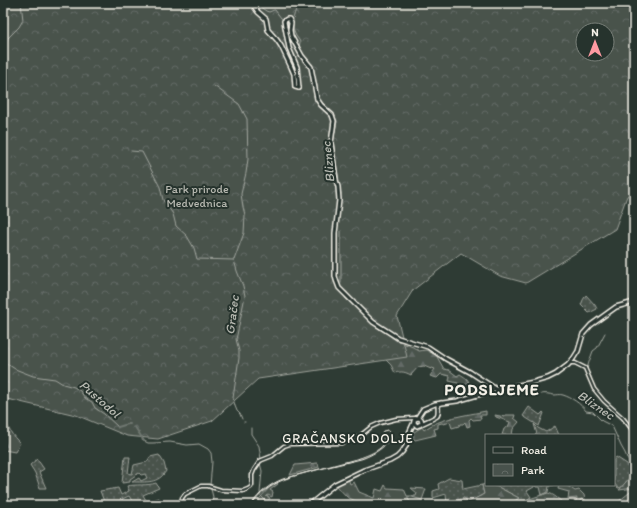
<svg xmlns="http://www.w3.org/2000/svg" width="637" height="508" font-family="Itim,sans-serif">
<defs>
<pattern id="grass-dots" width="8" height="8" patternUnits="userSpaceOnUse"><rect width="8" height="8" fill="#48524c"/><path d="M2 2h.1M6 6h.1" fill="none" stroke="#636b66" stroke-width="1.8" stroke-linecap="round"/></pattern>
<pattern id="forest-firs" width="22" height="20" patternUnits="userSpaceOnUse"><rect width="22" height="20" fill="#48524c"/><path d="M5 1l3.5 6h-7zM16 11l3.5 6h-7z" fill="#636b66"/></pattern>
<pattern id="park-crowns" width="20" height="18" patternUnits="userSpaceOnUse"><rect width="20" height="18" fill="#48524c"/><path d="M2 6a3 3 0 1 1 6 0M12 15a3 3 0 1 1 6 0" fill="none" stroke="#636b66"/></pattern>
</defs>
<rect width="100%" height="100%" fill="#2e3b34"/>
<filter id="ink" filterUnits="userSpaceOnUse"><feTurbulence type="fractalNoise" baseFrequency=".025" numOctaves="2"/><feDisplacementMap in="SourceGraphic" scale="8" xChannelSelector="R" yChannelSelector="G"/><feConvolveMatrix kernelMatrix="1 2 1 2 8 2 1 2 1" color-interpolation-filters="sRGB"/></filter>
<g filter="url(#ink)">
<!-- grass -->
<g fill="url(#grass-dots)" stroke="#9ea29a">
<path d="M586 295 595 305 597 309 589 313 581 305 583 300Z"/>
<path d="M529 407 540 415 543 412 544 413 539 426 523 416Z"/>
<path d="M534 424 538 428 546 432 555 426 559 435H535L537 434Z"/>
<path d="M159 455 164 463 166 471C158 484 146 482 132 482L139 478 141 481 147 478 145 474 141 475 139 473 130 479V482L122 483 125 457H130L128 473 132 474 134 465 147 462 150 457Z"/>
<path d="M616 457 627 464 631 476 622 487 618 488 614 483V460Z"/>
<path d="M37 459 44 469 39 472 46 488H40L35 473 30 465Z"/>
<path d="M449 478 462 480 463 489 482 485 484 494 469 502 464 498 447 504 446 494 433 498V491L439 489 438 484Z"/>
<path d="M156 483 159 488 143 495 147 502 159 498 161 503 157 505H145L142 500 134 504 129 496 122 499 124 505H115L113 502 105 504 100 491 118 488 121 495 129 491 127 486C136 484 147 486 156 483Z"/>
<path d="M491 485H543V486L546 485H554L549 486 548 492 542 495 540 487H536L535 485 534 486V487L527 491 531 497 526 500 548 493C554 494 560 501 566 505 551 506 537 503 523 504L524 505H518L517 504 516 505H509L519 498 498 487H493Z"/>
</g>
<!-- forest -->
<g fill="url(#forest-firs)" stroke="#9ea29a">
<path d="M397 341 413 347 419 351 426 350 436 355 444 369 449 370 457 376 460 374C464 377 468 378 469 383L476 385 477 387 468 392 464 388 459 386 458 383 449 381 450 376 441 374 437 378 430 376 435 369 432 368 431 369 424 366 418 367 411 375C405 372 402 371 395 373L391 365 383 357Z"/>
<path d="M486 411V415H480L481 419 473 420 471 418 469 420 470 426 467 427 465 422 463 424H460L459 426 452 428 450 422 444 424 442 423 438 424V428L434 429 436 435 415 440 411 435 414 432 422 427 424 430C439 418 467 415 486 411Z"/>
<path d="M495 415 505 417 506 415H515L514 418 519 422 513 429 512 435H502L504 429 508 427 510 422 496 417Z"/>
<path d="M4 418C8 428 12 436 20 443L15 452 4 450 3 449V419Z"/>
<path d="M318 463 319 467 290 475 295 465Z"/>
<path d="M631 476 634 479V488L619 490Z"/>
<path d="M348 478 350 484 354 482 359 492 374 498 376 489 382 491 385 485 387 488 404 489 407 496H416L417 493 411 488 426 489 422 500 412 497H407L412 505H368L362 504 347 497 336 485Z"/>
<path d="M277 483 278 484 270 490 273 492 272 497 268 495 266 496 270 498 268 501 271 505H260L259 499 269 488Z"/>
<path d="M486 484 498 487 519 498 509 505H457L456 501 464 498 469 502 484 494 482 485Z"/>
<path d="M559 485H566L575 491 579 490 584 495 585 500 581 499 578 505H570L569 504 576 501 577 498 568 499 569 492 558 489Z"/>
<path d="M634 489V505H623V504L619 501Z"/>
</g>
<!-- park -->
<path fill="url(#park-crowns)" stroke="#9ea29a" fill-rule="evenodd" d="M3 3H634V193L627 196 615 229 526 283 500 276 461 253 413 290 397 316 407 357 258 379 212 421 158 439 127 436 76 415 3 398ZM583 30H607V54H583Z"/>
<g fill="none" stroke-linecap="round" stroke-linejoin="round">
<!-- stream -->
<g stroke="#a4a8a0" stroke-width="1">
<path d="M255 3 266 11 269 12 274 10H275L281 18 283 19"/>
<path d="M286 21 289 27"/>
<path d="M3 47 8 38 19 27 23 20 21 3"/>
<path d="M299 48 300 42C299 39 296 37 295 34 290 25 294 10 300 3"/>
<path d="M312 64 314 73"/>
<path d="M315 78 316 82 317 91 320 100 334 115 337 121 333 142 341 194"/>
<path d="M214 86 239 104 247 119 248 159 246 173 241 194 243 207 245 215 244 233 234 260 237 271 243 286 245 296 237 335 236 339 239 351V358L233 398 235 406 237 411 240 414 242 419"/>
<path d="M131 151 142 152 160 187 163 200 173 214 176 226 187 236 194 248 197 259 234 260"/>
<path d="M341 231V283"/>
<path d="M345 295V298L356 308 374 325 381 330 389 335 397 341 403 342"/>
<path d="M631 295 634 293"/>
<path d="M3 361 15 369 33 376 55 379 63 384 74 387 80 391 85 398 92 402 95 408 104 414 118 427"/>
<path d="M587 369 589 362 593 351 597 348 605 333"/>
<path d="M588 371 591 377"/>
<path d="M589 380C593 397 609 406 620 417 625 423 629 429 634 435"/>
<path d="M541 394C545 393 549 394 554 395 557 395 560 394 563 395 572 398 580 403 586 411L593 412 602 421 612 426 621 446 625 453 634 475"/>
<path d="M244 422H245"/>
<path d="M251 428V434L259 446 261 459"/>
<path d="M142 440 148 443H153L170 442 187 445 199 444 208 449 211 453 212 462 210 486"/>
<path d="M260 463 262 471 260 493"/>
<path d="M211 489 213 497 211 505"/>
<path d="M261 496 266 501V505"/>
</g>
<!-- canal -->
<g stroke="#6f7770" stroke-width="2">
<path d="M118 427 128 424H130"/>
<path d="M135 427 144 441"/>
</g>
<!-- minor casing -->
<g stroke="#f4f1e8" stroke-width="5">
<g id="minor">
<path d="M570 363H575L585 368 594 389 604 401 623 418 634 432"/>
<path d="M181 505 182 498 185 494 201 486H208L221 490 243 491 248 489 251 487 252 485V475L254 470 260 461 262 460 272 456 284 446 290 444 341 443 356 439 371 427 380 423 396 419 415 418"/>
</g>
</g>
<!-- major casing -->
<g stroke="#f4f1e8" stroke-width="6">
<g id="major">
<path d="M254 3 253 5 258 12 266 19 268 30 277 40 281 46 291 67 294 74 295 87 299 88"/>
<path d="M299 88 297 67 289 48 285 27 284 21 287 19H289L291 23 290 30 291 36 302 56 311 67 317 99 321 105 332 115 334 121 331 143 336 180 338 187 339 200 338 209 335 233V276L336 280 339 288 373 322 398 338 428 347 446 359 470 372 496 389"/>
<path d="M417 418 423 409 435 404 457 401 498 389 534 382 548 378 556 374 568 365 573 359 578 351 583 334 591 325 616 307 634 302"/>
<path d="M420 425 422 422 421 419 418 418 415 419 414 421V423L417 426C420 424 435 418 437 416 439 413 438 408 438 405L441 403"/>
<path d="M309 505 335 484 364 470 390 461 397 457 402 452 406 446 407 441 409 433 414 422"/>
</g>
</g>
<!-- minor -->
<use href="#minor" stroke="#26332d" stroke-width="2"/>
<!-- major -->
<use href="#major" stroke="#26332d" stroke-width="3"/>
<!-- tram -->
<path stroke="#f4f1e8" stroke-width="1" d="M251 505C259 493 270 484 283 479L360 458C366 456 385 449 384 441 383 437 381 436 383 431L388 430 391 433C391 445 371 456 361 459 346 463 331 466 316 470 290 477 268 481 252 505"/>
</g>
</g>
<g text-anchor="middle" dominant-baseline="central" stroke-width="4" stroke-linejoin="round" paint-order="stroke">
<!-- park labels -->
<g font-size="12" fill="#b8b9b1" stroke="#26332d">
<text x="197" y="189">Park prirode<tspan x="197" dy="14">Medvednica</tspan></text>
</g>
<!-- water labels -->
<g font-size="13" font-style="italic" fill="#b8bab2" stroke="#26332d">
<text transform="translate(328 162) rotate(-96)">Bliznec</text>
<text transform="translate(232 315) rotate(-83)">Gračec</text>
<text transform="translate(100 399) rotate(41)">Pustodol</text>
<text transform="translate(596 405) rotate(34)">Bliznec</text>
</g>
<!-- neighbourhood labels -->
<g font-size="13" letter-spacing="1" fill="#f4f1e8" stroke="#26332d">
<text x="348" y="438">GRAČANSKO DOLJE</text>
</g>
<!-- district labels -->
<g font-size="16" font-weight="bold" letter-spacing="1" fill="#f4f1e8" stroke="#26332d">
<text x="492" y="389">PODSLJEME</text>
</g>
</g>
<!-- margin -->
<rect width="637" height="508" fill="none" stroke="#26332d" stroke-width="16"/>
<rect x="8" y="8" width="621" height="492" fill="none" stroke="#f4f1e8" stroke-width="1.5" filter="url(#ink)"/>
<!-- legend -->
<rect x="485" y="434" width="130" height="52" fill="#26332d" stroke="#787f78"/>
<rect x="493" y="447" width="20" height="6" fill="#26332d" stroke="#787f78"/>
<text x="521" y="454" font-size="12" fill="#f4f1e8">Road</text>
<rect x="493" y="464" width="20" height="12" fill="url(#park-crowns)" stroke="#787f78"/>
<text x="521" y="474" font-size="12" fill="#f4f1e8">Park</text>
<!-- north arrow -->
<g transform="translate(595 42)"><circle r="19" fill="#26332d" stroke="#787f78"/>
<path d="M0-3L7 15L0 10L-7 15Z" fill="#ff9aa2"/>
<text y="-6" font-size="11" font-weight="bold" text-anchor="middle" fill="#f4f1e8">N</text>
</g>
</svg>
